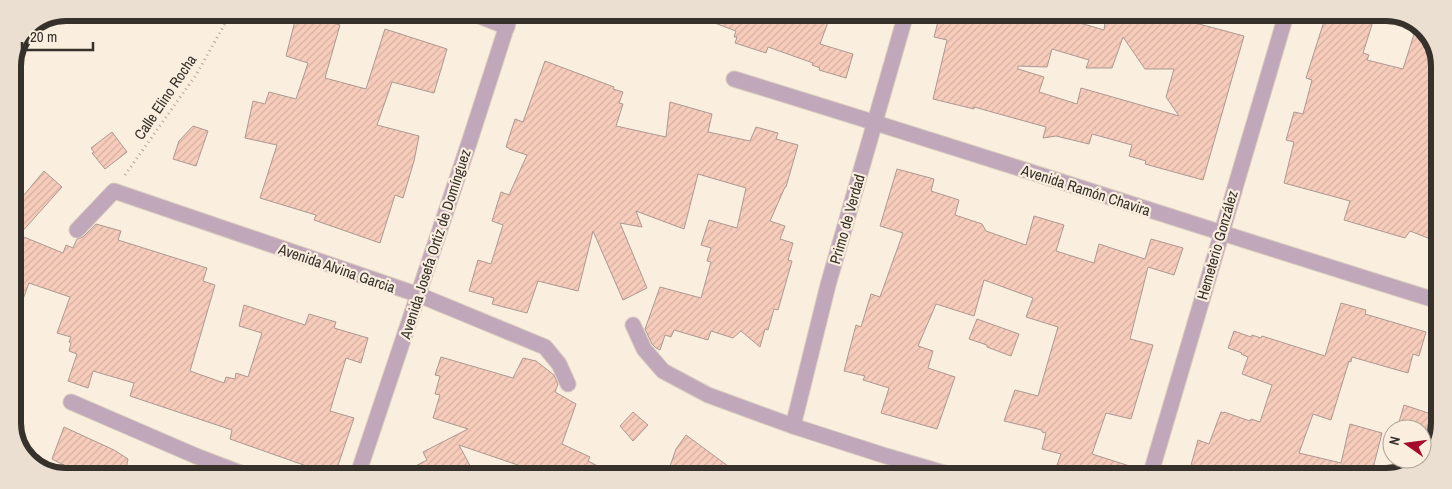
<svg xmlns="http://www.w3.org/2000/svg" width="1452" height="489" font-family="'Archivo Narrow',sans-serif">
<defs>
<pattern id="building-hatch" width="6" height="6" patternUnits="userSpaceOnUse" patternTransform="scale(1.25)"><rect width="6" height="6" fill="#f7ccbb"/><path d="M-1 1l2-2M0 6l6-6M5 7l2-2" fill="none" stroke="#d4b0a1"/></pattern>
</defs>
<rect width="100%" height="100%" fill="#faeede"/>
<!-- building -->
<g fill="url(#building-hatch)" stroke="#ac9992" fill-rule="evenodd">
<path d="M297 13 340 25 325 78 366 89 385 29 447 49 434 93 392 82 377 125 419 136 414 161 403 198 395 195 380 243 314 220 316 215 260 198 277 145 245 138 253 101 265 104 269 92 296 99 308 63 286 56Z"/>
<path d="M696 14H831L820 44 853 54 846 78 819 70 820 68 812 65 813 63 768 47 766 53 735 43 737 37H734L736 31 696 16Z"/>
<path d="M940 14 1064 15 1063 18 1104 30 1106 15H1185L1184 20 1244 36 1203 180 1145 164 1146 161 1129 156 1132 145 1092 134 1089 144 1056 136 1043 138 1046 127 974 107V109L933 99 947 40 934 37ZM1123 37 1145 69H1174L1166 97 1179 116 1081 88 1077 104 1039 92 1044 77 1018 69V66L1047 67 1052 49 1089 60 1086 68H1112Z"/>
<path d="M1326 15H1375L1363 53 1369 55 1367 60 1403 69 1417 25 1428 33 1439 62 1438 242 1410 231 1405 238 1344 220 1350 201 1284 183 1294 142 1286 140 1294 112 1303 114 1312 80 1306 78Z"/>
<path d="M545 61 614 87 613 89 623 92 619 103 623 104 616 126 666 137 670 102 712 114 708 132 750 141 756 127 778 133 776 139 798 145 786 187H785L770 221 785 226 780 239 793 243 788 260 792 261 778 310 774 309 768 330 765 329 760 347 741 331 733 338 711 331 708 340 674 330 671 337 665 335 660 350 656 348 652 344 645 329 660 287 701 298 711 262 707 261 711 248 701 245 709 220 737 228 746 188 698 174 684 229 636 211 642 227 620 223 647 288 623 300 593 231 578 291 538 281 527 313 492 304 494 298 469 291 478 260 491 264 503 225 492 221 501 192 509 195 527 155 509 149V148L506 147 515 119 523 122Z"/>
<path d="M193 126 208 131 196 166 173 159 179 141Z"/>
<path d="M112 132 127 152 105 169 92 153 94 152 91 148Z"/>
<path d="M897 169 934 179 931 191 959 200 955 215 982 224 986 231 1026 245 1034 216 1064 225 1056 251 1094 263 1099 244 1145 259 1151 239 1183 248 1174 275 1148 267 1130 339 1153 345 1131 419 1106 413 1092 454 1142 470 1141 476H1091L1057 465 1061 454 1042 449 1046 433 1042 432V430L1004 421 1015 390 1038 396 1058 327 1026 317 1033 298 984 280 974 316 936 304 918 346 933 351 928 368 955 377 937 429 881 413 889 388 863 380 865 376 844 371 856 325 861 327 871 294 880 297 903 233 880 226Z"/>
<path d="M44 171 62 187 19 235 63 253 66 245 73 248 77 239 83 237 96 224 121 231 118 240 207 268 203 281 215 285 190 371 224 383 226 377 235 379 236 373 248 377 262 333 239 326 244 305 305 325 309 314 336 322 334 328 368 338 361 363 346 358 330 411 354 418 335 474H329L230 439 232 430 130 396 134 383 93 371 88 388 68 381 77 354 69 351 71 343 69 342 71 337 57 333 70 297 29 283 15 321H13V208Z"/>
<path d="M1341 303 1366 310 1365 314 1426 332 1419 356 1413 354 1408 373 1352 357 1351 362 1349 361 1331 420 1313 414 1299 453 1341 463 1350 424 1382 433 1371 476H1188L1198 440 1209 444 1221 412 1224 413V412L1250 421 1251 419 1260 422 1272 385 1242 374 1248 357 1241 354 1242 353 1228 348 1234 331 1251 337 1252 335 1261 338 1262 336 1325 356Z"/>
<path d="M977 319 1019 334 1011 356 987 347V345L969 339Z"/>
<path d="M441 357 513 378 523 358 536 361 554 375 558 384 555 392 576 404 562 444 590 457 588 461 615 475H547L459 445 475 475 400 474 427 460 423 452 468 429 433 418 440 395 435 394 440 376 435 375Z"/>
<path d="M1404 405 1437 416V429H1397Z"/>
<path d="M633 412 648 425 633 441 620 426Z"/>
<path d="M64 427 114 450 128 459 125 474H81L52 459Z"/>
<path d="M686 435 709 452 740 475H667L676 449Z"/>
</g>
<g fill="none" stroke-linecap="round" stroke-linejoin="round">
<!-- minor casing -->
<g stroke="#d7ccbe" stroke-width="17">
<g id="minor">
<path d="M472 13 507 27"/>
<path d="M734 79C970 151 1203 228 1438 301"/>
<path d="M77 230 114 191 419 295 545 347 559 364 568 384"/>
<path d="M633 325 644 349 663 371 708 395 793 426 886 456 954 476"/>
<path d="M71 402 196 456 243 474"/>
<path d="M793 426 828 285 906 14"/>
</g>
</g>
<!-- tertiary casing -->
<g stroke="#d7ccbe" stroke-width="17">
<g id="tertiary">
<path d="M358 474 470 140 511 13"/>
<path d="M1150 476 1286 15"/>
</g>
</g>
<!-- path -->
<path stroke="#b1a89b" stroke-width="3" stroke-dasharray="1 4" stroke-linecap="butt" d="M125 175 196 75 231 13"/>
<!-- minor -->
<use href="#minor" stroke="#c1a7ba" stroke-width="15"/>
<!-- tertiary -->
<use href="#tertiary" stroke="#c1a7ba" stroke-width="15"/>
</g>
<g text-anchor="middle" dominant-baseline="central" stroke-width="4.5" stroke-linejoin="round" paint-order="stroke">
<!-- street labels -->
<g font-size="15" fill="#36312b" stroke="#faeede">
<text transform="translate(165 97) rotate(-56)">Calle Elino Rocha</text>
<text transform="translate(1086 190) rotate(18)">Avenida Ramón Chavira</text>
<text transform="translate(847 219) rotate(-74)">Primo de Verdad</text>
<text transform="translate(435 244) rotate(-72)">Avenida Josefa Ortiz de Domínguez</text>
<text transform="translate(1217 245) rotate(-74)">Hemeterio González</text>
<text transform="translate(337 268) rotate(19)">Avenida Alvina Garcia</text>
</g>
</g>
<!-- crop -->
<path d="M0 0H1452V489H0ZM66 21H1386A45 45 0 0 1 1431 66V423A45 45 0 0 1 1386 468H66A45 45 0 0 1 21 423V66A45 45 0 0 1 66 21Z" fill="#eadfd0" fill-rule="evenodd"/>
<path fill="none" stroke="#36312b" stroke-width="6" d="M66 21H1386A45 45 0 0 1 1431 66V423A45 45 0 0 1 1386 468H66A45 45 0 0 1 21 423V66A45 45 0 0 1 66 21Z"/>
<!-- north arrow -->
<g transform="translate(1407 444) rotate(284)"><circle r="24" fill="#faeede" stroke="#aca296"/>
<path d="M0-4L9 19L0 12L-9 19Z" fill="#a5092c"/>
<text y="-8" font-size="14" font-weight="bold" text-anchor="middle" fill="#36312b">N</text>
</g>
<!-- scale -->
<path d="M22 42v8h71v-8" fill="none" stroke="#36312b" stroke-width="2.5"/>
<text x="30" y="42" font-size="15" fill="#36312b" stroke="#faeede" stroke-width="4" paint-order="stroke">20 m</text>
</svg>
